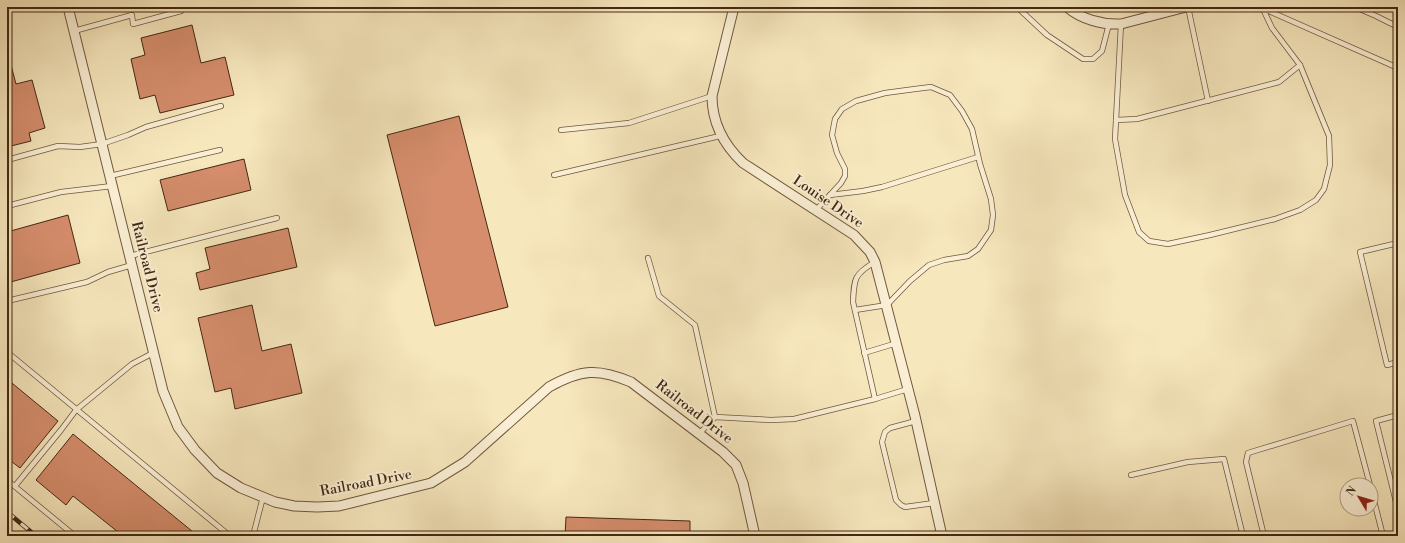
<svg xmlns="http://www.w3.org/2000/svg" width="1405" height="543" font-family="'Libre Bodoni',serif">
<rect width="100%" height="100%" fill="#f7e7bd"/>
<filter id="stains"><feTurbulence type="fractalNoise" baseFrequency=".005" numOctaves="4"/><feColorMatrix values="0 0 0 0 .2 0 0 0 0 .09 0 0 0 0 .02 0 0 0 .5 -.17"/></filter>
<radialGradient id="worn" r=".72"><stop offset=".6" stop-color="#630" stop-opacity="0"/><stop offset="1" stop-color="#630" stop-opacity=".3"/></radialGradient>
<!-- building -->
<g fill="#d58d6c" stroke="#432813">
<path d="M192 25 201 63 225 57 234 95 160 113 155 95 140 99 131 59 145 55 141 38Z"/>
<path d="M7 50 16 84 32 80 45 128 29 133 31 141 7 147Z"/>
<path d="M459 116 508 307 435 326 387 135Z"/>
<path d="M244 159 251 190 168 211 160 180Z"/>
<path d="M68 215 80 263 7 283V232Z"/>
<path d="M288 228 297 267 200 290 196 273 210 269 205 248Z"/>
<path d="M252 305 262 351 291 344 302 393 235 409 231 388 215 392 198 318Z"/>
<path d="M7 379 58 421 20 468 7 458Z"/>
<path d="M73 434 198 536H123L73 496 66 505 36 480Z"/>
<path d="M566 517 690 521V536H565Z"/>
</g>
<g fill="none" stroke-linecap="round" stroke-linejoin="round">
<!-- lane casing -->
<g stroke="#70583e" stroke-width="6">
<g id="lane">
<path d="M1017 7 1047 35 1083 59H1093L1102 51 1109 24"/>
<path d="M1188 7 1208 101"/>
<path d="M1355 7 1376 16 1398 27"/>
<path d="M1262 8 1398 68"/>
<path d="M1121 24 1116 120 1137 119 1279 82 1300 65"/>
<path d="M74 31 132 15 133 24 181 11"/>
<path d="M1116 120 1115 139 1125 195 1139 232 1149 241 1168 244 1210 235 1275 219 1300 210 1316 200 1324 189 1330 165 1329 136 1300 65 1272 28 1263 9"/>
<path d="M561 130 629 123 712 96"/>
<path d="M7 160 58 146 80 147 102 144 128 135 146 127 221 106"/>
<path d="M554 175 720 136"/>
<path d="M110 176 220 150"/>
<path d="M830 195 863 191 882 187 978 157"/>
<path d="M7 206 61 192 112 186"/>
<path d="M816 210 841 183 845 176V169L837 153 832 135 835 119 842 109 856 101 885 93 915 89 931 87 950 95 962 111 972 129 980 164 991 199 993 215 991 230 978 249 968 256 944 260 929 265 910 281 887 305 855 310"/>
<path d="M1398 243 1360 252 1387 365 1398 362"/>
<path d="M130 256 277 218"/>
<path d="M648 258 659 296 695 325 715 417"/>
<path d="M875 262C854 274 854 279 853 302L875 399 908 389"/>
<path d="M7 301 87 282 108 272 132 265"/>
<path d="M7 352 230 536"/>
<path d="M864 353 897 343"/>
<path d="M1398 415 1376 421 1398 510"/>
<path d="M916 421 890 428 885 432 882 442 896 500 901 505 905 507 934 503"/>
<path d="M699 434 715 417 771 420 794 419 875 399"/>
<path d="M1131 475 1188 462 1224 459 1243 536"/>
<path d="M7 480 75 536"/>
<path d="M15 486 61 430 76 410 132 364 153 353"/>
<path d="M1371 489 1383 536"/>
<path d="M253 536 263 497"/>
<path d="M1264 536 1246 462 1248 453 1353 421 1370 485"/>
</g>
</g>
<!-- street casing -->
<g stroke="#70583e" stroke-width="11">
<g id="street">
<path d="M68 7 163 391 178 427 195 450 217 473 241 488 275 502 294 506 317 507 339 506 431 483 465 462 549 387C581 369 598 368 631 382L723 452 736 465 743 483 755 536"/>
<path d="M734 7 712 96C712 123 723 144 743 163L854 235 870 252 875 262 915 416 942 536"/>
<path d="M1067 7C1081 19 1102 25 1121 24L1186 7"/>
</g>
</g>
<!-- lane -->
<use href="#lane" stroke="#faefd4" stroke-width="4.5"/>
<!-- street -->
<use href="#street" stroke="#faefd4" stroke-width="9"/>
<!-- rail casing -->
<g stroke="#432813" stroke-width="4.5">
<path id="rail" d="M7 512 36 536"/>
</g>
<!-- rail -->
<use href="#rail" stroke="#faefd4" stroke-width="3" stroke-dasharray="9" stroke-linecap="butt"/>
</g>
<g text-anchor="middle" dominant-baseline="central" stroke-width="4" stroke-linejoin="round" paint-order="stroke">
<!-- street labels -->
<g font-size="14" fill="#432813" stroke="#faefd4">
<text transform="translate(828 202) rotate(34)">Louise Drive</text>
<text transform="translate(147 267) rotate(76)">Railroad Drive</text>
<text transform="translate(694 412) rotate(38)">Railroad Drive</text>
<text transform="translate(366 483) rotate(-11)">Railroad Drive</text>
</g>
</g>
<!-- margin -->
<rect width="1405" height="543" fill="none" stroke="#f7e7bd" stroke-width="24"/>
<rect x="8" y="8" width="1389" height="527" fill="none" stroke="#432813" stroke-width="2"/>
<rect x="12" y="12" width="1381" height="519" fill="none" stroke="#432813"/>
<!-- north arrow -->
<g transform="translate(1359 497) rotate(308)"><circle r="19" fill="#faefd4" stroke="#b19f87"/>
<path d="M0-3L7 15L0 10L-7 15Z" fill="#8f2418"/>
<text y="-6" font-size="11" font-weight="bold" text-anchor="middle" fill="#432813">N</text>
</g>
<rect width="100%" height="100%" filter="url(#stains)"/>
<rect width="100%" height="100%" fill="url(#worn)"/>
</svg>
